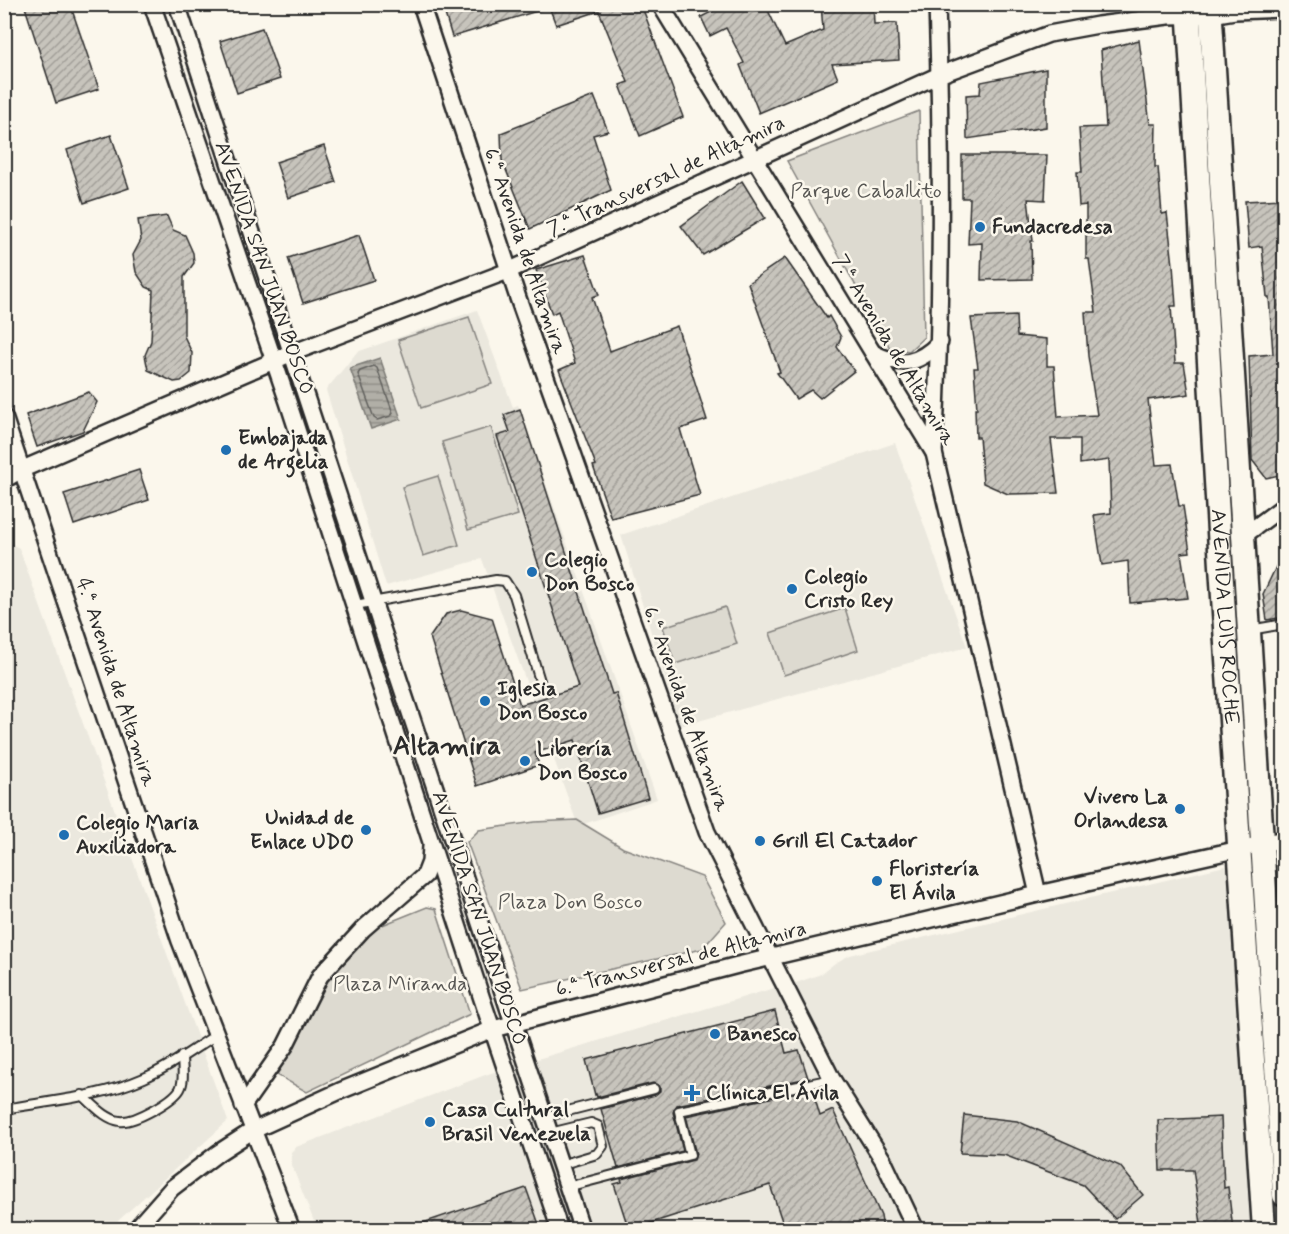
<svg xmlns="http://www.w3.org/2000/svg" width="1289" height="1234" font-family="Mynerve,sans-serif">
<defs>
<pattern id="water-rules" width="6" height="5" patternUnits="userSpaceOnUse" patternTransform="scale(1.5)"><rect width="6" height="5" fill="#b1afa7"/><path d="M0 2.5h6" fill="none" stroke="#908f88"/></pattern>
<pattern id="building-hatch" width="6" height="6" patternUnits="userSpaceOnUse" patternTransform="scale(1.5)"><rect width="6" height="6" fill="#c7c4bc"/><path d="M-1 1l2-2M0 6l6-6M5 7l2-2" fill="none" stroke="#a29f99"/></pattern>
</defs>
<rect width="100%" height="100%" fill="#fbf7ec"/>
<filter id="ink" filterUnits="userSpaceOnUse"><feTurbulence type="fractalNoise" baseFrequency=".0167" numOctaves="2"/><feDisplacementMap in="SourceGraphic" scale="12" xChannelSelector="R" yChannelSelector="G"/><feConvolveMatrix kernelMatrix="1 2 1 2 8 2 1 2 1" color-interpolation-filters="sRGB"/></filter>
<g filter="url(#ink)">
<!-- built -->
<g fill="#ebe8de">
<path d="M477 310 513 407 518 405 657 799 578 826 482 559 386 586 326 390 357 352Z"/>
<path d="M895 443 967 647 680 726 621 535Z"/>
<path d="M4 540 19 548 228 1121 109 1229H5Z"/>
<path d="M1284 852V1229H317L292 1166 291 1152 296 1147 488 1074 781 986 782 988 821 974 835 963 850 955Z"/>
</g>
<!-- green -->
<g fill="#dddad0" stroke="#84827e" stroke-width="1.5">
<path d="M919 111 924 337 909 351 890 348 787 161Z"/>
<path d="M469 317 492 384 421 408 398 340Z"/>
<path d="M491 427 518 515 468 530 442 442Z"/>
<path d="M438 476 459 545 423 556 402 487Z"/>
<path d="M725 607 737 644 675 664 663 627Z"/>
<path d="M845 608 858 650 784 675 770 633Z"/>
<path d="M577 820 623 848 702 877 726 922 702 949 522 989 467 842 479 830 535 822Z"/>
<path d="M427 907 436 909 470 1014 307 1092 277 1075 328 978 375 928Z"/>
</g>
<!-- water -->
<path fill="url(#water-rules)" stroke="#7b7a75" stroke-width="1.5" d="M380 358 401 419 371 429 350 368Z"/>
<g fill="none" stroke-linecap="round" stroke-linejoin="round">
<!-- shore -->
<path stroke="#61605d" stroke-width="1.5" d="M374 366 377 368 393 413 391 416 377 420 374 418 358 374 360 371Z"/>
</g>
<!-- building -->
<g fill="url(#building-hatch)" stroke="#2b2b2b" stroke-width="1.5">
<path d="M24 4H70L99 89 56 103Z"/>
<path d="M442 4H547V8L452 37Z"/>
<path d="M548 4H641L683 117 640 136 620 85 628 82 599 11 556 25Z"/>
<path d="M727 4H765L785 46 823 30 821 4H873L874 24 897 23 899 60 832 64 838 79 759 113 740 65 744 63 726 28 710 36 701 17Z"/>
<path d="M262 28 280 79 237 93 220 41Z"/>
<path d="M1139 40 1150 124H1156L1155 167H1158L1162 214 1167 213 1173 265 1176 306H1171L1175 363H1184L1189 394 1148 400 1156 465 1172 464 1179 506H1183L1190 552 1181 553 1188 598 1130 603 1128 561 1102 565 1094 515 1111 513 1109 460 1080 464V439H1051L1058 493 1008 494 983 483 979 437H976L975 409H977L974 368H978L971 318 1016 316 1017 336 1047 339V366H1054L1058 417 1097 415 1088 356 1085 312H1096L1089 259H1086V205L1079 206 1077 172H1082L1079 128 1106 127 1101 50Z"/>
<path d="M1046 69V127L967 139 966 95 980 94 981 82Z"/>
<path d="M594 96 608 131 593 135 611 190 530 229 502 160 501 133Z"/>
<path d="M111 135 129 188 84 203 67 150Z"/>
<path d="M324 146 336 182 288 198 276 162Z"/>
<path d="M962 155H1047L1045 200 1028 199 1033 241H1031L1032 279 981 280 982 243 968 244 970 198H962Z"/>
<path d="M742 181 765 218 703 255 681 226Z"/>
<path d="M1284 199V474L1266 478 1252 460 1249 356 1273 354 1269 297H1267L1262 246 1249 248 1245 201Z"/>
<path d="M167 216 173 230 185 235 193 253 194 263 184 277V336L192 353 191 373 181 381 174 382 148 370 145 355 151 341 153 290 146 287 136 272 133 255 141 240 138 220Z"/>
<path d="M359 235 374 280 303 303 288 258Z"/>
<path d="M585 255 599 295 592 297 610 351 677 326 707 420 680 429 700 495 611 518 593 466 596 465 559 370 575 363 558 311 552 314 536 270Z"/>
<path d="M785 258 827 318 829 316 841 337 837 347 854 371 820 398 811 390 796 399 777 373 780 372 748 283Z"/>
<path d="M89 392 97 402 83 431 37 447 26 415Z"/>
<path d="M520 409 612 694 616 693 648 798 598 813 575 740 535 753 539 765 477 786 430 637 446 614 461 610 492 618 520 705 578 687 497 436 510 432 504 415Z"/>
<path d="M139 470 149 500 74 525 64 494Z"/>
<path d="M1284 550V617L1267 620 1263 594Z"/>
<path d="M775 1011 786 1053 799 1050 808 1078 677 1105 673 1112 683 1151 618 1168 601 1109 655 1095 660 1091V1087L653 1083 597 1097 596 1094 595 1095 586 1060Z"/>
<path d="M812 1089 820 1116 833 1110 881 1216 883 1230H785L770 1185 629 1230 614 1184 622 1182 621 1179 694 1160 696 1154 686 1116Z"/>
<path d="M964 1115 1017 1121 1120 1166 1143 1195 1115 1219 1083 1185 1004 1155 960 1153Z"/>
<path d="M1221 1117 1224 1188 1228 1187 1233 1230H1202L1193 1170H1160L1158 1120Z"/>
<path d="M526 1188 541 1230H411V1227Z"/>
</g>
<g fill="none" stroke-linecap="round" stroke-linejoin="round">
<!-- service casing -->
<g stroke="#2b2b2b" stroke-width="12">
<g id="service">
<path d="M355 605 496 580 505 581 514 595 540 681"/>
<path d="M1250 630 1284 624"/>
<path d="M82 1095C93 1104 105 1119 120 1121 134 1123 173 1101 180 1089 185 1080 182 1066 182 1056"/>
<path d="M4 1109C50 1101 101 1097 144 1078 170 1067 192 1050 216 1035"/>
<path d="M544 1117 654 1089"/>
<path d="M550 1133 591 1123 598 1126 603 1146 597 1154 560 1165"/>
<path d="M567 1187 690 1155 679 1111 832 1079"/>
</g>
</g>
<!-- minor casing -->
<g stroke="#2b2b2b" stroke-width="20">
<g id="minor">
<path d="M152 4 288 402 482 999 560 1230"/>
<path d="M177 4C312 413 444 822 582 1230"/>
<path d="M421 4 518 298 707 832 832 1079 883 1160 916 1230"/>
<path d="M660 4 934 453 1038 894"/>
<path d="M873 353C901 367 918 365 940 342"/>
<path d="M4 417 180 941 292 1230"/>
<path d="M934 453C942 304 942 154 937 4"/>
<path d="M4 480 23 469 292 353 508 271 939 75 1049 34 1098 25 1168 16 1211 15 1235 11 1284 9"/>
<path d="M1242 537 1284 506"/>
<path d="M243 1106 285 1046 320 976 363 929 425 875 430 862 431 846"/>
<path d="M135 1230 172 1188 218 1153 252 1131 340 1091 493 1029 738 965 1038 894 1284 839"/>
</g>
</g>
<!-- secondary casing -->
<g stroke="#2b2b2b" stroke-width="27">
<g id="secondary">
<path id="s1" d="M1188 4 1221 566 1264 1230"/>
<path d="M1210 4 1284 1195"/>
</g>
</g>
<!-- service -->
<use href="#service" stroke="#fbf7ec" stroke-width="8"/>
<!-- minor -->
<use href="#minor" stroke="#fbf7ec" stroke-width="15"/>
<!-- secondary -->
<use href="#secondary" stroke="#fbf7ec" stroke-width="22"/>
</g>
</g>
<!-- markers -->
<g fill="#1f6fb2" stroke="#fbf7ec" stroke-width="2">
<circle cx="980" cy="227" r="6"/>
<circle cx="226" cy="450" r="6"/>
<circle cx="532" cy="572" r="6"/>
<circle cx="792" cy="589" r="6"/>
<circle cx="485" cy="701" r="6"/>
<circle cx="525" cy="761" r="6"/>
<circle cx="1180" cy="809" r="6"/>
<circle cx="366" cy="830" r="6"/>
<circle cx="64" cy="835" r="6"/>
<circle cx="760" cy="841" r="6"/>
<circle cx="877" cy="881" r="6"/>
<circle cx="715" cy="1034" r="6"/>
<path d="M689 1084h6v6h6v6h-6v6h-6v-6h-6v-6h6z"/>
<circle cx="430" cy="1122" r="6"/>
</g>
<g text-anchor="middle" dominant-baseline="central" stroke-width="5" stroke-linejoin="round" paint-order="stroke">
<!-- street labels -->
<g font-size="21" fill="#2b2b2b" stroke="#fbf7ec">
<text transform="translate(666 176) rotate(-25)">7.ª Transversal de Altamira</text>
<text transform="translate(525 251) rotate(71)">6.ª Avenida de Altamira</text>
<text transform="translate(264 268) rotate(71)">AVENIDA SAN JUAN BOSCO</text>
<text transform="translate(894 350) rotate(59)">7.ª Avenida de Altamira</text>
<text stroke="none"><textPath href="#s1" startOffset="614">AVENIDA LUIS ROCHE</textPath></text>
<text transform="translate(116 682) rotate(72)">4.ª Avenida de Altamira</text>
<text transform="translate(686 709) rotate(70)">6.ª Avenida de Altamira</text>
<text transform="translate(479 918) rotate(72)">AVENIDA SAN JUAN BOSCO</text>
<text transform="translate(681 959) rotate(-14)">6.ª Transversal de Altamira</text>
</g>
<!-- park labels -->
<g font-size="21" fill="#585754" stroke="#fbf7ec">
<text x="866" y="191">Parque Caballito</text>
<text x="570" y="902">Plaza Don Bosco</text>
<text x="400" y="984">Plaza Miranda</text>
</g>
<!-- poi labels -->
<g font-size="21" font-weight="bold" fill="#2b2b2b" stroke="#fbf7ec" text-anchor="start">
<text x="992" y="227">Fundacredesa</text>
<text x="238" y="438">Embajada<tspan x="238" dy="24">de Argelia</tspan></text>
<text x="544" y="560">Colegio<tspan x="544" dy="24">Don Bosco</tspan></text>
<text x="804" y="577">Colegio<tspan x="804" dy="24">Cristo Rey</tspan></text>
<text x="497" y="689">Iglesia<tspan x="497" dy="24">Don Bosco</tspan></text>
<text x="537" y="749">Librería<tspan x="537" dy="24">Don Bosco</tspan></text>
<text x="1168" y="797" text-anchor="end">Vivero La<tspan x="1168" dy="24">Orlandesa</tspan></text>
<text x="354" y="818" text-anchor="end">Unidad de<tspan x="354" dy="24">Enlace UDO</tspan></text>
<text x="76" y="823">Colegio Maria<tspan x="76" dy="24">Auxiliadora</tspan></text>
<text x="772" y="841">Grill El Catador</text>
<text x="889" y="869">Floristería<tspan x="889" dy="24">El Ávila</tspan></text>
<text x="727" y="1034">Banesco</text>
<text x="706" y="1093">Clínica El Ávila</text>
<text x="442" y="1110">Casa Cultural<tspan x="442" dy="24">Brasil Venezuela</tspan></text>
</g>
<!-- district labels -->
<g font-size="27" font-weight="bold" fill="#2b2b2b" stroke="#fbf7ec">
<text x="447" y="746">Altamira</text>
</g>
</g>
<!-- margin -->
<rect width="1289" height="1234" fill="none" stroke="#fbf7ec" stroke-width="24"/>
<rect x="12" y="12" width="1265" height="1210" fill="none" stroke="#2b2b2b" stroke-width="2" filter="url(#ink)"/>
</svg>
